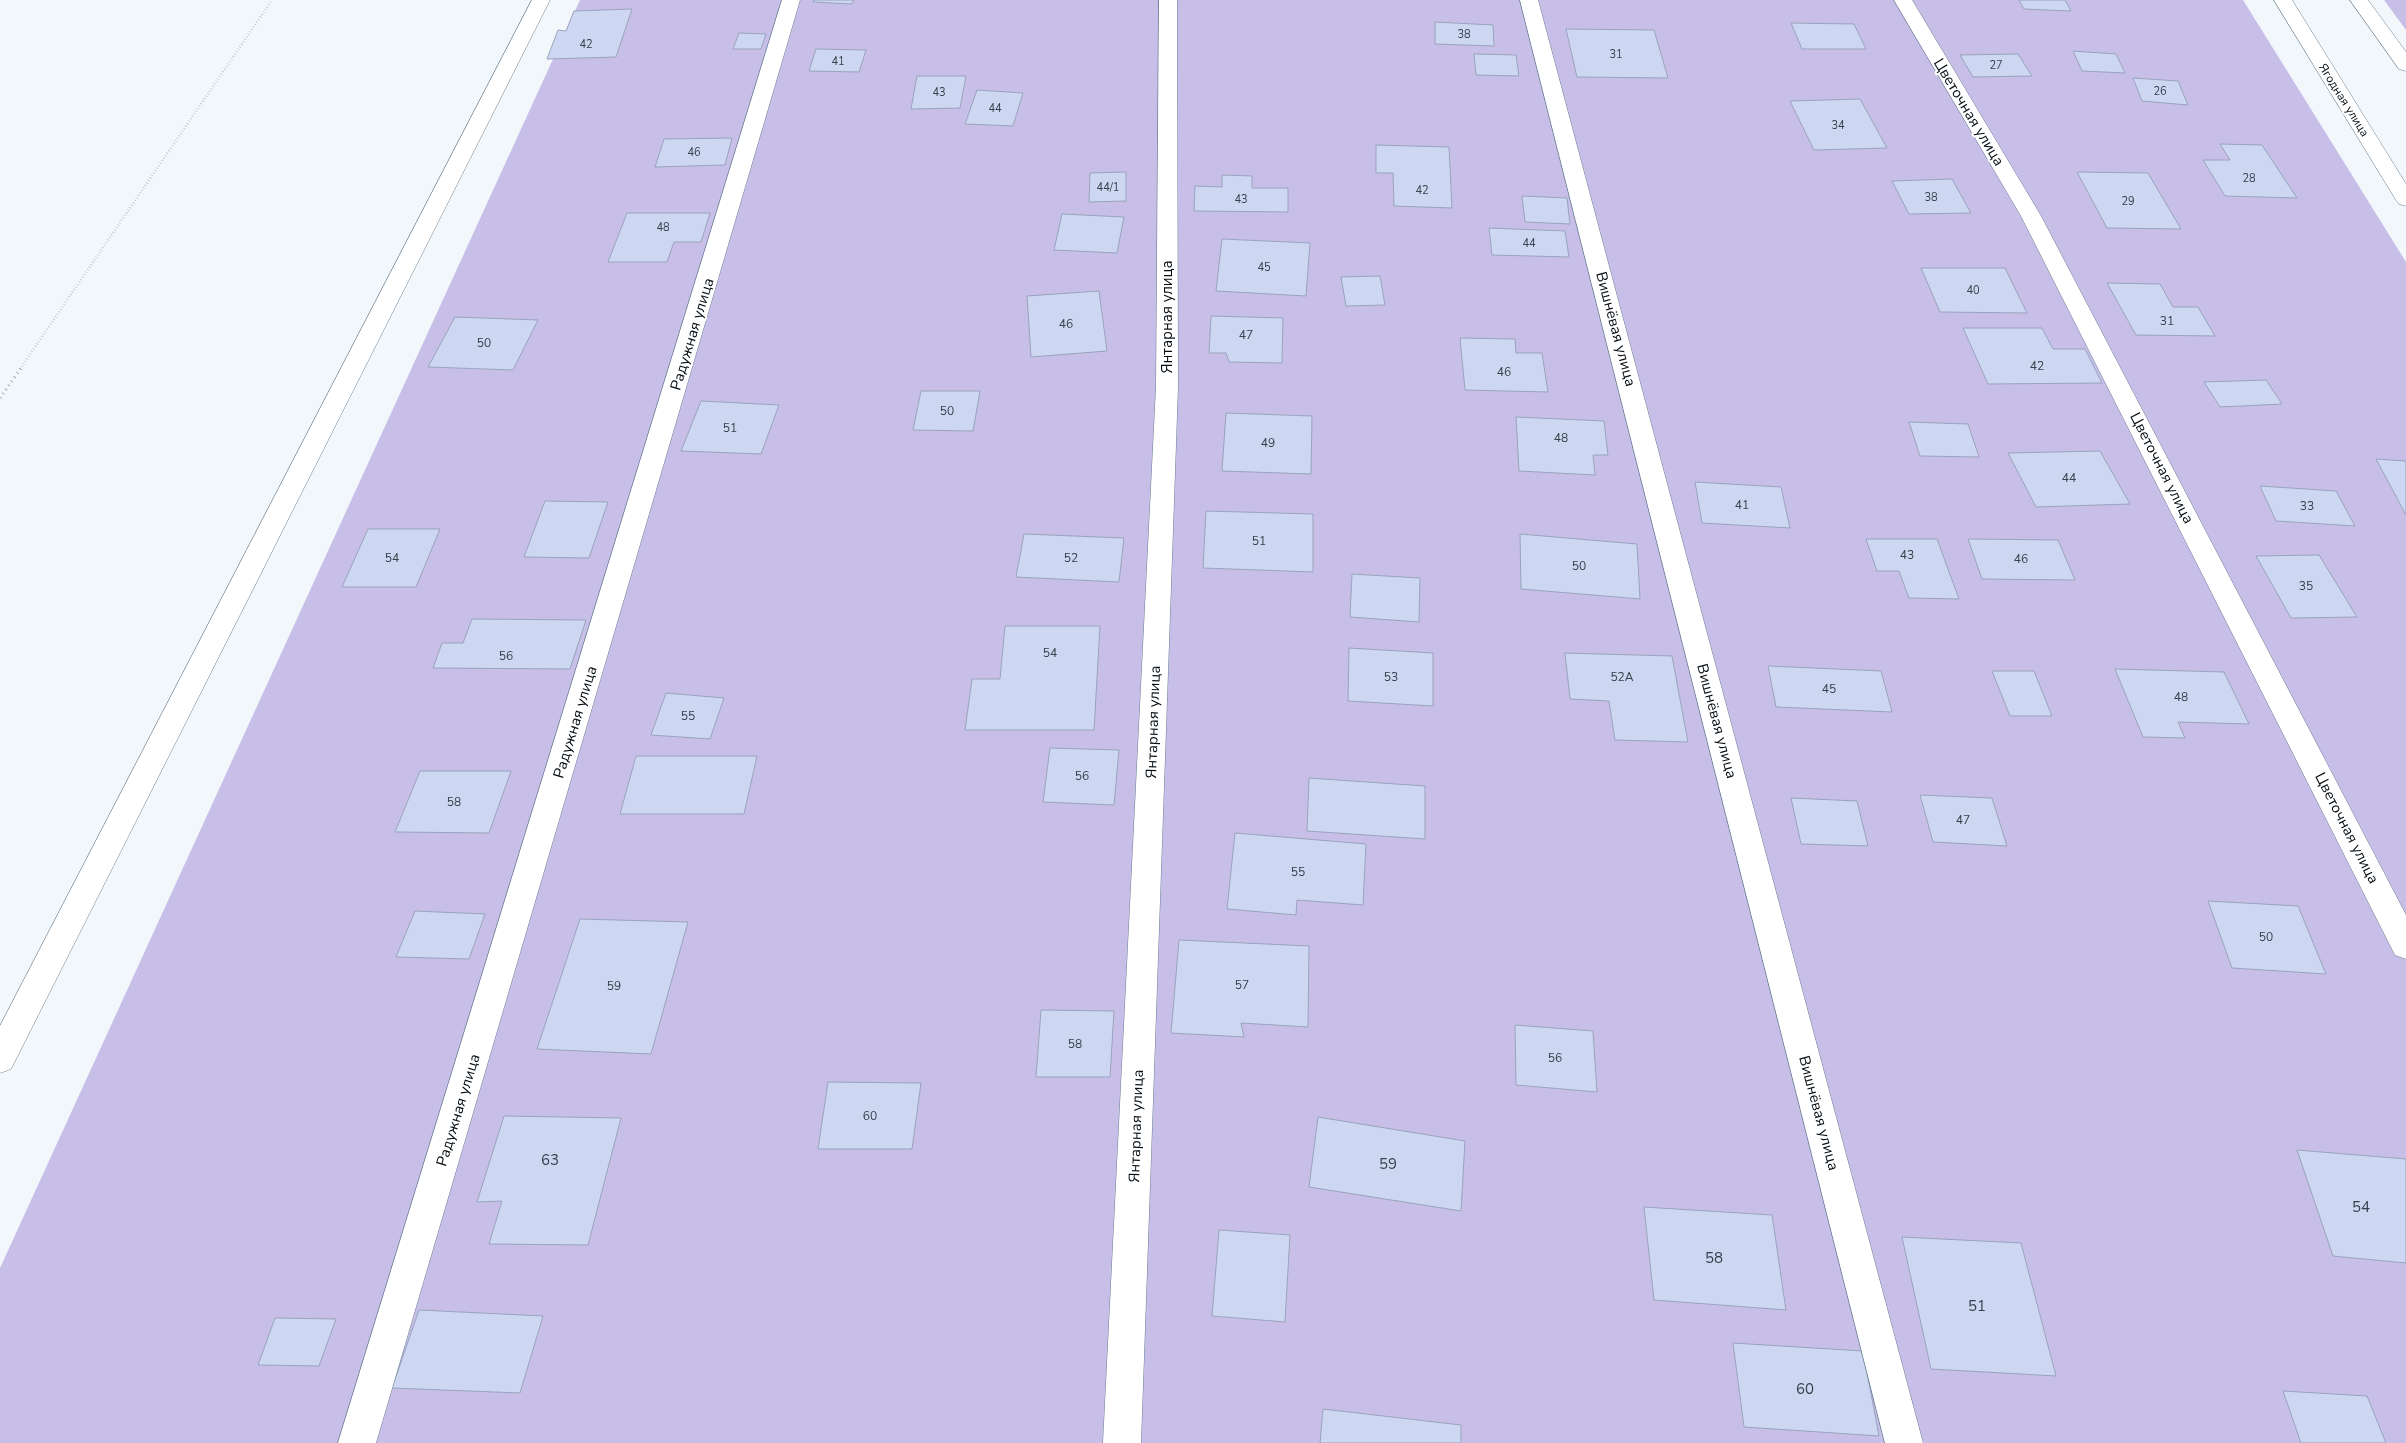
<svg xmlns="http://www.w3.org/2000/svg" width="2406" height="1443" font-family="'Nunito Sans',sans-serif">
<rect width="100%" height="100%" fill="#f2f7fb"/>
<!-- green -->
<g fill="#c8bfe8">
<path d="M580 0H2243L2406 262V1443H0V1268Z"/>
<path d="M2384 0H2406V30Z"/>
</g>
<!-- building -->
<g fill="#cdd7f2" stroke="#99a3bd">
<path d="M814 0H854L852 4 813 2Z"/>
<path d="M2019 0H2065L2071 11 2024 9Z"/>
<path d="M632 9 616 57 547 59 558 30 566 31 574 11Z"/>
<path d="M1435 22 1493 25 1494 46 1435 44Z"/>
<path d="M1791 23 1854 24 1866 49H1802Z"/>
<path d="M1566 29 1654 30 1668 78 1577 77Z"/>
<path d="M739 33 766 34 761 49H733Z"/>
<path d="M816 49 866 50 859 72 809 71Z"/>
<path d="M2073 51 2116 54 2125 73 2082 71Z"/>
<path d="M1474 54 1516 55 1519 76 1476 75Z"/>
<path d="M2018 54 2032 76 1973 77 1960 55Z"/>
<path d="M917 76H966L960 108 911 109Z"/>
<path d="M2133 78 2178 81 2188 105 2142 101Z"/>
<path d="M977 90 1023 93 1013 126 965 124Z"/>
<path d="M1860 99 1887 148 1814 150 1790 101Z"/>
<path d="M732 138 725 165 655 167 664 139Z"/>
<path d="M2220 144 2262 145 2297 198 2225 196 2203 160H2230Z"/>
<path d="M1376 145 1449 147 1452 208 1394 206 1393 173H1376Z"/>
<path d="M1126 172V201L1089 202 1090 173Z"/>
<path d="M2077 172 2148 173 2181 229 2107 228Z"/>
<path d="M1222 175 1252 176V188H1288V212L1194 211 1195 186 1222 187Z"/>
<path d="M1952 179 1971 213 1909 214 1892 181Z"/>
<path d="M1522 196 1567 198 1570 224 1525 222Z"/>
<path d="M627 213H710L701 242H674L667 262H608Z"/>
<path d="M1062 214 1124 217 1117 253 1054 250Z"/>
<path d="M1489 228 1565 231 1569 257 1492 255Z"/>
<path d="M1222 239 1310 243 1306 296 1216 291Z"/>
<path d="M1921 268H2005L2027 313 1940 312Z"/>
<path d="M1380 276 1385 305 1346 306 1341 277Z"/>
<path d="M2107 283 2160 284 2173 307H2198L2215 336 2136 335Z"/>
<path d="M1099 291 1107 351 1031 357 1027 296Z"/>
<path d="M1211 316 1283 318 1282 363 1229 362 1226 353H1209Z"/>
<path d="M455 317 538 320 513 370 428 367Z"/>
<path d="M1963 328H2042L2053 349H2085L2102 383 1988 384Z"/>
<path d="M1460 338 1515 339 1516 353H1542L1548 392 1465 390Z"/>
<path d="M2266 380 2282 404 2220 407 2204 382Z"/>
<path d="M921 391H980L973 431 913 430Z"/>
<path d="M701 401 779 405 761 454 681 451Z"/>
<path d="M1226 413 1312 416 1311 474 1222 471Z"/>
<path d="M1516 417 1604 421 1608 455H1593L1595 475 1519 471Z"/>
<path d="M1909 422 1968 424 1979 457 1920 456Z"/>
<path d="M2100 451 2130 504 2036 507 2008 453Z"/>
<path d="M2376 459 2406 461V515Z"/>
<path d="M1695 482 1781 487 1790 528 1702 523Z"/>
<path d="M2260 486 2336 491 2355 526 2276 521Z"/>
<path d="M545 501 608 502 589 558 524 557Z"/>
<path d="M1206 511 1313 514V572L1203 568Z"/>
<path d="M368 529H440L416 587H342Z"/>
<path d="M1024 534 1124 538 1119 582 1016 577Z"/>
<path d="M1520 534 1637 544 1640 599 1521 589Z"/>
<path d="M1866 539H1937L1959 599 1909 598 1899 571H1877Z"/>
<path d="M1968 539 2058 540 2075 580 1982 579Z"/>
<path d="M2319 555 2357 617 2291 618 2256 556Z"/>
<path d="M1352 574 1420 578 1419 622 1350 617Z"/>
<path d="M472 619 586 620 570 669 433 668 442 643H463Z"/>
<path d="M1005 626H1100L1094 730H965L972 679H1000Z"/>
<path d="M1349 648 1433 653V706L1348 701Z"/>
<path d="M1565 653 1672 656 1688 742 1615 740 1609 701 1570 699Z"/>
<path d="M1768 666 1881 671 1892 712 1776 707Z"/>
<path d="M2115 669 2224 672 2249 724 2178 722 2185 738 2143 737Z"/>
<path d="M1992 671H2034L2052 716H2010Z"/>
<path d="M666 693 724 698 710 739 651 735Z"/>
<path d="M1050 748 1119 750 1114 805 1043 802Z"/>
<path d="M636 756H757L744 814H620Z"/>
<path d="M420 771H511L489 833 395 832Z"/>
<path d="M1309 778 1425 786V839L1307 831Z"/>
<path d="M1920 795 1992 798 2007 846 1933 842Z"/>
<path d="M1791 798 1857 801 1868 846 1801 844Z"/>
<path d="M1235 833 1366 844 1363 905 1297 900 1296 915 1227 909Z"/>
<path d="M2208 901 2298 906 2326 974 2232 968Z"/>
<path d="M415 911 485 914 469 959 396 957Z"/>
<path d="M580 919 688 922 651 1054 537 1049Z"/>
<path d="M1179 940 1309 946 1308 1027 1241 1023 1244 1037 1171 1033Z"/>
<path d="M1041 1010 1114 1011 1110 1077H1036Z"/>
<path d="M1515 1025 1593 1031 1597 1092 1516 1085Z"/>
<path d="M828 1082 921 1083 912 1149H818Z"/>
<path d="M504 1116 621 1118 588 1245 489 1244 502 1201 477 1202Z"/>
<path d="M1318 1117 1465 1141 1461 1211 1309 1187Z"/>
<path d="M2297 1150 2406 1159V1263L2333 1256Z"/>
<path d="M1644 1207 1772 1215 1786 1310 1654 1300Z"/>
<path d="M1219 1230 1290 1235 1285 1322 1212 1316Z"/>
<path d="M1902 1237 2021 1243 2056 1376 1931 1369Z"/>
<path d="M419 1310 543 1316 520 1393 392 1388Z"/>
<path d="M275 1318 336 1319 319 1366 258 1365Z"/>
<path d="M1733 1343 1863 1351 1879 1436 1744 1427Z"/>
<path d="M2283 1391 2367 1396 2386 1443H2301Z"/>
<path d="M1323 1409 1461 1425V1443H1320Z"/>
</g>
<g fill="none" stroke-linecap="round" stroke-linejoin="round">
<!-- street casing -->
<g stroke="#687f91" stroke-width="1">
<g id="street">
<path d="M532 0H550L11 1069 0 1073V1026Z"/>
<path d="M782 0H800L376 1443H338Z"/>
<path d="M1159 0H1177L1178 387 1141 1443H1103L1156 387Z"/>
<path d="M1520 0H1538L1923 1443H1885Z"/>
<path d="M1894 0H1912L2041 216 2406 915V959L2395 955 2021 216Z"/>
<path d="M2274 0H2292L2406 184V206L2399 204 2396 200Z"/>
<path d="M2350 0H2368L2406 52V71L2399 69Z"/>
</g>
</g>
<!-- path-far1 -->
<path stroke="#a5abb0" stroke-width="2.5" stroke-dasharray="0.5 2.5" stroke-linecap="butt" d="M20 369 272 0"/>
<!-- path -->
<path stroke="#a5abb0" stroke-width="3" stroke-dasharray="1 4" stroke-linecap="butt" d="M0 398 21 368"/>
<!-- street -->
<use href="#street" fill="#fff" fill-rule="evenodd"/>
</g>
<g text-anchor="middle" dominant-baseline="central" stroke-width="4" stroke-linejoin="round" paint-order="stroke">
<!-- far-number labels -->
<g font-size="11" fill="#37404b">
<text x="1464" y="34">38</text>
<text x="586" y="44">42</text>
<text x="1616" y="54">31</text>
<text x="838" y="61">41</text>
<text x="1996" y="65">27</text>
<text x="2160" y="91">26</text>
<text x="939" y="92">43</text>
<text x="995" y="108">44</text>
<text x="1838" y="125">34</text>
<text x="694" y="152">46</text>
<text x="2249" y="178">28</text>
<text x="1108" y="187">44/1</text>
<text x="1422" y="190">42</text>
<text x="1931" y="197">38</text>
<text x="1241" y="199">43</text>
<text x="2128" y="201">29</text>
<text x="663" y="227">48</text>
<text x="1529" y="243">44</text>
<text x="1264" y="267">45</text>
<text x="1973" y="290">40</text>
</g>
<!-- far-street labels -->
<g font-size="12" fill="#050d13" stroke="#fff">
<text transform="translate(2344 100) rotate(58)">Ягодная улица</text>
</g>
<!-- number labels -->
<g font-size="12" fill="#37404b">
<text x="2167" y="321">31</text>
<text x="1066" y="324">46</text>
<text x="1246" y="335">47</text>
<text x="484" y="343">50</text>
<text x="2037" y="366">42</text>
<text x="1504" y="372">46</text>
<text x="947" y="411">50</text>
<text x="730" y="428">51</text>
<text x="1561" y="438">48</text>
<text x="1268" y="443">49</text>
<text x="2069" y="478">44</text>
<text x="1742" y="505">41</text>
<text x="2307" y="506">33</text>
<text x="1259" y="541">51</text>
<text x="1907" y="555">43</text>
<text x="392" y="558">54</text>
<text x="1071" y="558">52</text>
<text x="2021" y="559">46</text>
<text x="1579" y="566">50</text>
<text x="2306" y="586">35</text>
<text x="1050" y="653">54</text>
<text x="506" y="656">56</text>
<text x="1391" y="677">53</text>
<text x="1622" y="677">52А</text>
<text x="1829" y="689">45</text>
<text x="2181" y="697">48</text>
<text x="688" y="716">55</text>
<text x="1082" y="776">56</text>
<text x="454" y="802">58</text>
<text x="1963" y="820">47</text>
<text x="1298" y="872">55</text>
<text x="2266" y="937">50</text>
<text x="1242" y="985">57</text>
<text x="614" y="986">59</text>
<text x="1075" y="1044">58</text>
<text x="1555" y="1058">56</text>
<text x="870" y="1116">60</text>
</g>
<!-- street labels -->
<g font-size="15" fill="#050d13" stroke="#fff">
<text transform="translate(1969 112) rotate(59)">Цветочная улица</text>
<text transform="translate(1167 317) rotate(-90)">Янтарная улица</text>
<text transform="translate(1616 329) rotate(75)">Вишнёвая улица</text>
<text transform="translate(692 334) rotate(-73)">Радужная улица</text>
<text transform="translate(2162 468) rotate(63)">Цветочная улица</text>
<text transform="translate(1717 721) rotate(75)">Вишнёвая улица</text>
<text transform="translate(575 722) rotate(-73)">Радужная улица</text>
<text transform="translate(1153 722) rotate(-88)">Янтарная улица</text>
<text transform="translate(2347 828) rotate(63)">Цветочная улица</text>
<text transform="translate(458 1110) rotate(-73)">Радужная улица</text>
<text transform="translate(1819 1113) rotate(75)">Вишнёвая улица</text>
<text transform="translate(1136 1126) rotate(-88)">Янтарная улица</text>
</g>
<!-- near-number labels -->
<g font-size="15" fill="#37404b">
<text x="550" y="1160">63</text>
<text x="1388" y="1164">59</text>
<text x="2361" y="1207">54</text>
<text x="1714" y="1258">58</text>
<text x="1977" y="1306">51</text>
<text x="1805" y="1389">60</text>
</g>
</g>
</svg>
